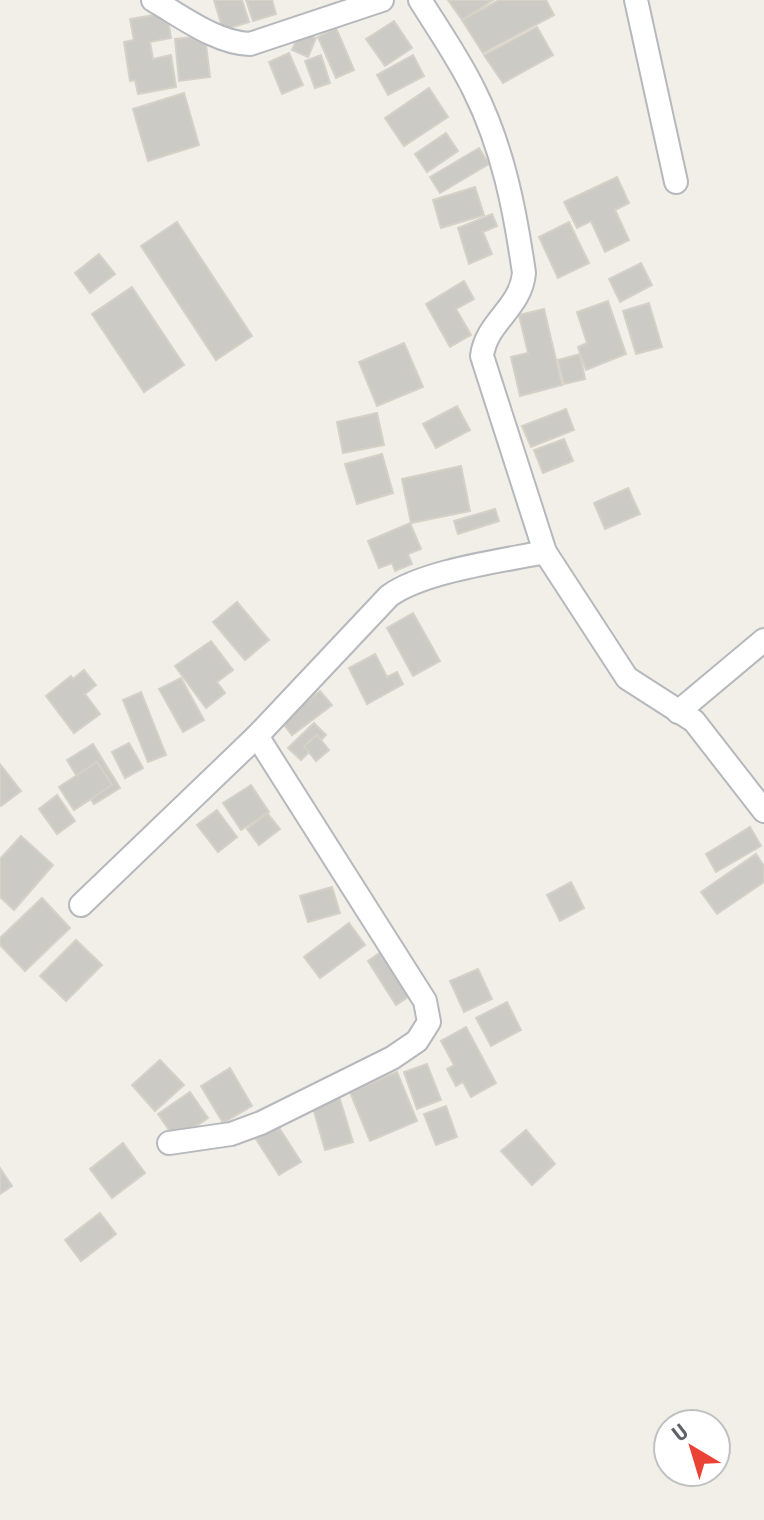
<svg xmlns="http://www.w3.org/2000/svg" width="764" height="1520" font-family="'Roboto Condensed',sans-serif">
<rect width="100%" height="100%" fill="#f1efe8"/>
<!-- building -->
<g fill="#cccac5" stroke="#d6d1c6" stroke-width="2">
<path d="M214 0H242L249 22 223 30Z"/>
<path d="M246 0H272L276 14 253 21Z"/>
<path d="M448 0H493L462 20Z"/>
<path d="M499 0H546L554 15 483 53 462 20Z"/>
<path d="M167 13 171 38 150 42 153 59 171 55 176 87 138 94 135 80 130 81 124 42 134 40 130 19Z"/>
<path d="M394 21 412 48 385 66 366 39Z"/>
<path d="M537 27 553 55 503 83 484 55Z"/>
<path d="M336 28 354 70 336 78 318 37Z"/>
<path d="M300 31 316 38 308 57 292 50Z"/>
<path d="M205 36 210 77 179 81 175 39Z"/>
<path d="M289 53 303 85 282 94 269 62Z"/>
<path d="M321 55 330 83 315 88 305 61Z"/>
<path d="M413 55 424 76 388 95 377 75Z"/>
<path d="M429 88 448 117 404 146 385 118Z"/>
<path d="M184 93 199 145 148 161 133 109Z"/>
<path d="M446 133 458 151 427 172 415 154Z"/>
<path d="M479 148 489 164 440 193 430 177Z"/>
<path d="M617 177 629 203 615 210 629 240 605 252 591 221 577 228 564 202Z"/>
<path d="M475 187 484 215 441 228 433 200Z"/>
<path d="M492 214 497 226 483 232 492 254 469 264 458 228Z"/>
<path d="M177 222 252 336 216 360 141 246Z"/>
<path d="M569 222 589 263 558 278 539 237Z"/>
<path d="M99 254 115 274 90 293 75 273Z"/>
<path d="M641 263 652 285 620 302 609 279Z"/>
<path d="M464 281 474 299 456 309 471 335 450 347 426 304Z"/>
<path d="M132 287 184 365 144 392 92 314Z"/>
<path d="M608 301 626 354 586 370 578 347 587 343 577 312Z"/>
<path d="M649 303 662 347 636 354 623 311Z"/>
<path d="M544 309 562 385 520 396 511 357 528 353 519 315Z"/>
<path d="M404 343 423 387 377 406 359 362Z"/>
<path d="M580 354 585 379 564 384 558 360Z"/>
<path d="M457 406 470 430 436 448 423 424Z"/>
<path d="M566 409 574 430 531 447 522 426Z"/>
<path d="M377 413 384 445 343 453 337 422Z"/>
<path d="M564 439 573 461 543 473 534 450Z"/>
<path d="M382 454 393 493 357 504 345 464Z"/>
<path d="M461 466 470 511 411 523 402 479Z"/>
<path d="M628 488 640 514 605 529 594 503Z"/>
<path d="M495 509 499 521 458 534 454 521Z"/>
<path d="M410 523 421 549 408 554 412 564 395 571 392 563 379 568 368 541Z"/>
<path d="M237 602 269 640 245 660 213 622Z"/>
<path d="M413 613 440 661 413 676 387 628Z"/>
<path d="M211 641 233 670 217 682 225 693 206 708 175 666Z"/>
<path d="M375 654 387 677 397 672 403 684 367 704 349 668Z"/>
<path d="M84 670 96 685 85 694 100 714 74 733 46 696 71 676 73 679Z"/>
<path d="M181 678 204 720 183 732 159 689Z"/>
<path d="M320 691 332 705 292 735 281 721Z"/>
<path d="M141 692 166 755 148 762 123 700Z"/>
<path d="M314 723 326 735 301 760 288 748Z"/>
<path d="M317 735 329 750 316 761 304 746Z"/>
<path d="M129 743 143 768 125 778 112 752Z"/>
<path d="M93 744 120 788 94 804 67 760Z"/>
<path d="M97 762 112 785 74 810 59 787Z"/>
<path d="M0 764 21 791 1 806 0 805Z"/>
<path d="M251 785 269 812 241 830 223 803Z"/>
<path d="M57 795 75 821 57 834 39 809Z"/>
<path d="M217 810 237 837 218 852 197 825Z"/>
<path d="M267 813 280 829 259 845 247 829Z"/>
<path d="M750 827 761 846 716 872 706 854Z"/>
<path d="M21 836 53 865 14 910 0 897V859Z"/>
<path d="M756 854 764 866V882L717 914 701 892Z"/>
<path d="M571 882 584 908 560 921 547 895Z"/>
<path d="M332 887 340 913 308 922 300 896Z"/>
<path d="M42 898 70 928 25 971 0 945V938Z"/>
<path d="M349 923 365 945 320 978 304 957Z"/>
<path d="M76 940 102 965 66 1001 40 976Z"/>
<path d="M388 947 417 991 396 1005 368 961Z"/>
<path d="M478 969 492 999 464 1012 450 981Z"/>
<path d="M507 1002 521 1030 491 1046 476 1018Z"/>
<path d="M466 1027 496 1083 471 1097 463 1082 456 1086 447 1069 454 1065 441 1041Z"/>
<path d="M160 1060 184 1085 155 1111 132 1085Z"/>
<path d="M427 1064 441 1100 417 1109 404 1072Z"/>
<path d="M230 1068 252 1106 223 1123 201 1086Z"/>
<path d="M397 1072 417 1121 370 1141 350 1092Z"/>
<path d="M190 1092 208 1118 176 1140 158 1114Z"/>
<path d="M338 1093 353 1142 325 1150 311 1101Z"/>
<path d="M446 1106 457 1137 436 1145 424 1114Z"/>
<path d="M278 1126 301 1162 279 1175 256 1139Z"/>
<path d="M526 1130 555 1164 532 1185 501 1151Z"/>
<path d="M123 1143 145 1173 112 1198 90 1169Z"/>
<path d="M0 1168 12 1186 0 1194Z"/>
<path d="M100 1213 116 1234 81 1261 65 1240Z"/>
</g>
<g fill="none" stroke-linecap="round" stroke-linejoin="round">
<!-- minor casing -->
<g stroke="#b5b8bc" stroke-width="26">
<g id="minor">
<path d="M153 0C181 16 216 43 250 44L382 0"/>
<path d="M420 0C438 29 459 59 474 90 503 148 515 210 524 273 521 308 486 322 482 356L545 552 627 678 694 721 764 811"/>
<path d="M636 0 676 182"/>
<path d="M678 712 764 640"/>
<path d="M81 905 257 736 389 596C423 571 501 561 545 552"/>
<path d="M169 1143 231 1134 261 1123 392 1058 417 1041 429 1022 425 1001 257 736"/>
</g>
</g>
<!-- minor -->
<use href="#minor" stroke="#fff" stroke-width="22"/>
</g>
<!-- north arrow -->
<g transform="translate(692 1448) rotate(322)"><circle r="38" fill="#ffffff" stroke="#bfc1c3" stroke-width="2"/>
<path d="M0-6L14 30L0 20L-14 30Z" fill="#ea4335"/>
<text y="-12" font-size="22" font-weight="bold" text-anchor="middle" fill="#5f6368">U</text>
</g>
</svg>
